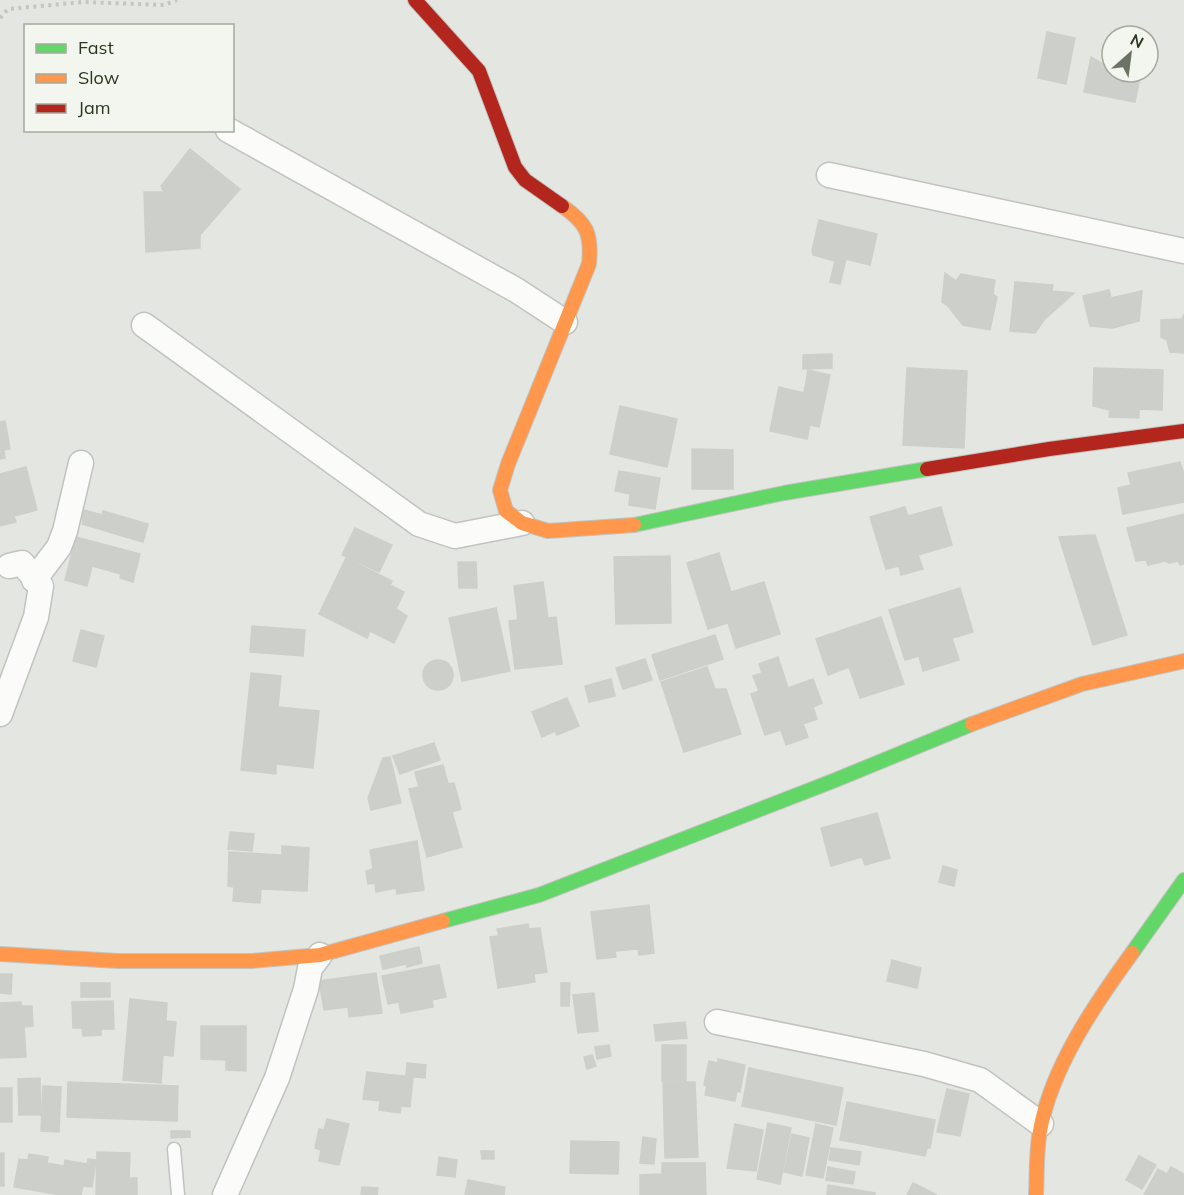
<svg xmlns="http://www.w3.org/2000/svg" width="1184" height="1195" font-family="Mulish,sans-serif">
<rect width="100%" height="100%" fill="#e4e6e1"/>
<!-- building -->
<g fill="#cdcfca" stroke="#cdcfca" stroke-width="1.5">
<path d="M1047 32 1075 38 1066 84 1038 78Z"/>
<path d="M1091 57 1104 65 1106 57 1112 58V72H1141L1135 102 1084 92Z"/>
<path d="M190 149 240 189 200 235V248L146 252 144 192H164L161 186Z"/>
<path d="M819 220 877 234 870 265 846 259 840 284 830 282 835 261 813 255 812 251Z"/>
<path d="M945 273 956 281 961 274 995 280 993 294 997 297 990 330 963 325 947 305 942 302Z"/>
<path d="M1015 282 1053 285 1052 291 1074 293 1045 319 1035 333 1010 331Z"/>
<path d="M1109 290 1111 298 1142 291 1139 321 1113 328 1090 326 1083 296Z"/>
<path d="M1184 314V353L1170 352 1167 340 1161 337V320L1182 319Z"/>
<path d="M832 354V368L803 369V355Z"/>
<path d="M907 368 967 371 964 448 903 445Z"/>
<path d="M1094 368 1163 370 1162 410 1139 409V418L1109 417 1110 410 1093 406Z"/>
<path d="M808 370 830 375 819 427 810 425 807 439 770 431 779 387 804 393Z"/>
<path d="M620 406 677 419 667 467 610 454Z"/>
<path d="M5 421 10 449 4 450 5 458 0 459V422Z"/>
<path d="M692 449 733 450V489H692Z"/>
<path d="M1180 462 1184 474V502L1123 514 1118 488 1131 485 1128 473Z"/>
<path d="M26 467 37 510 14 516 16 522 0 526V474Z"/>
<path d="M619 471 660 478 655 509 629 505 630 494 615 491Z"/>
<path d="M905 507 908 516 941 507 952 545 918 555 923 569 901 575 899 566 886 569 870 517Z"/>
<path d="M77 508 102 515 103 511 148 524 143 542 82 524 83 519 74 517Z"/>
<path d="M1184 514V564L1180 565 1178 561 1169 563 1165 561 1148 565 1146 560 1136 561 1127 528Z"/>
<path d="M355 528 392 545 379 572 342 555Z"/>
<path d="M1095 535 1127 635 1093 645 1059 537Z"/>
<path d="M76 537 140 554 133 582 120 578 121 574 92 566 87 586 65 580Z"/>
<path d="M719 553 731 592 764 582 780 634 736 648 728 623 708 629 687 563Z"/>
<path d="M670 556 671 623 616 624 614 557Z"/>
<path d="M346 558 392 581 390 585 404 592 396 609 407 616 394 643 370 631 367 638 319 614Z"/>
<path d="M458 562H476L477 588H459Z"/>
<path d="M543 582 548 618 556 617 562 664 515 669 509 621 518 620 514 586Z"/>
<path d="M960 588 973 632 952 638 959 660 923 671 919 656 905 660 889 610Z"/>
<path d="M496 608 510 671 462 681 449 618Z"/>
<path d="M881 617 904 684 860 698 849 667 828 675 816 639Z"/>
<path d="M252 626 305 630 303 656 250 652Z"/>
<path d="M81 630 104 636 96 667 73 661Z"/>
<path d="M715 635 723 659 660 680 652 655Z"/>
<path d="M778 657 788 688 813 679 822 703 813 707 817 719 803 724 808 737 786 745 781 730 765 735 751 694 759 691 753 676 762 673 759 664Z"/>
<path d="M645 659 652 680 623 689 616 668Z"/>
<circle cx="438" cy="675" r="15"/>
<path d="M707 667 715 689H726L741 734 684 752 661 682Z"/>
<path d="M251 673 281 676 278 707 319 711 313 768 276 764V774L241 770Z"/>
<path d="M611 679 615 696 589 702 585 686Z"/>
<path d="M567 698 579 726 557 735 555 731 542 737 532 712Z"/>
<path d="M434 743 440 760 400 774 393 756Z"/>
<path d="M390 757 401 803 371 810 368 798 383 758Z"/>
<path d="M443 765 448 784 454 783 461 809 452 812 462 847 427 857 409 789 419 787 415 772Z"/>
<path d="M877 813 890 858 865 865 862 857 831 866 821 828Z"/>
<path d="M230 832 254 834 252 851 228 849Z"/>
<path d="M417 841 424 890 397 894 396 888 376 892 375 883 368 884 366 871 373 869 370 850Z"/>
<path d="M282 846 309 848 307 891 261 889 260 903 233 901 234 887 228 886 229 852 282 855Z"/>
<path d="M943 866 957 870 954 886 939 882Z"/>
<path d="M649 905 654 953 639 955 638 949 615 951 616 957 597 959 591 912Z"/>
<path d="M528 924 529 929 540 928 547 972 534 974 535 982 498 988 490 937 499 936 497 929Z"/>
<path d="M419 947 422 963 407 967 406 964 383 969 380 956Z"/>
<path d="M892 960 921 968 917 988 887 981Z"/>
<path d="M439 965 446 997 432 1000 433 1007 401 1013 399 1002 388 1004 382 976Z"/>
<path d="M376 973 382 1013 349 1017 348 1007 324 1010 319 981Z"/>
<path d="M0 974H12L11 994 0 993Z"/>
<rect x="81" y="983" width="29" height="14"/>
<path d="M561 983H570L569 1006H561Z"/>
<path d="M594 993 598 1031 578 1033 573 995Z"/>
<path d="M130 999 167 1003 166 1021 176 1022 173 1056 163 1055 161 1083 123 1080Z"/>
<path d="M113 1001 114 1029H101V1035L83 1036 82 1028H73L72 1002Z"/>
<path d="M21 1002V1006H32L33 1026 24 1027 26 1057 0 1058V1003Z"/>
<path d="M685 1022 687 1038 656 1041 654 1025Z"/>
<path d="M201 1026H246V1071L226 1070V1060L201 1059Z"/>
<path d="M609 1045 611 1056 597 1059 595 1047Z"/>
<rect x="662" y="1045" width="24" height="36"/>
<path d="M592 1055 596 1066 587 1069 584 1057Z"/>
<path d="M718 1059 745 1065 740 1092 737 1091 735 1101 705 1095 707 1086 704 1085 709 1061 718 1063Z"/>
<path d="M407 1063 426 1065 425 1078 406 1076Z"/>
<path d="M749 1068 843 1088 836 1125 742 1106Z"/>
<path d="M367 1072 383 1074 380 1101 363 1099Z"/>
<path d="M383 1074 413 1077 410 1107 401 1106 400 1113 379 1110Z"/>
<path d="M40 1078 41 1115H19L18 1079Z"/>
<path d="M68 1082 178 1086 177 1121 67 1117Z"/>
<path d="M663 1082H695L698 1157 665 1158Z"/>
<path d="M43 1086 61 1087 59 1132 41 1131Z"/>
<rect x="0" y="1088" width="12" height="34"/>
<path d="M947 1089 969 1094 960 1136 937 1132Z"/>
<path d="M847 1102 935 1120 930 1148H927L925 1156 840 1140Z"/>
<path d="M327 1119 349 1124 339 1165 319 1161 321 1150 315 1148 319 1129 324 1130Z"/>
<path d="M768 1123 791 1128 780 1184 757 1179Z"/>
<path d="M735 1124 763 1130 756 1171 727 1168Z"/>
<path d="M816 1124 833 1128 823 1178 806 1175Z"/>
<path d="M171 1131H190V1137L171 1138Z"/>
<path d="M792 1134 809 1138 802 1176 784 1172Z"/>
<path d="M643 1137 656 1139 654 1164 640 1163Z"/>
<path d="M571 1141 619 1142 618 1174 570 1173Z"/>
<path d="M831 1148 861 1152 859 1165 829 1160Z"/>
<path d="M481 1151H494V1159H482Z"/>
<path d="M97 1152 130 1153 129 1178H137V1195H96Z"/>
<rect x="0" y="1153" width="4" height="33"/>
<path d="M29 1154 48 1157 47 1163 64 1166 65 1160 87 1164 81 1195H61L14 1187 19 1159 28 1160Z"/>
<path d="M1139 1156 1156 1165 1142 1189 1126 1180Z"/>
<path d="M439 1157 457 1160 455 1177 437 1175Z"/>
<path d="M88 1159 96 1160 92 1187 83 1186Z"/>
<path d="M662 1163H705L706 1195H640V1175L662 1174Z"/>
<path d="M828 1167 855 1172 853 1184 826 1180Z"/>
<path d="M1171 1167 1184 1174V1195H1144L1158 1169 1167 1174Z"/>
<path d="M468 1180 505 1187 504 1195H465Z"/>
<path d="M913 1183 937 1195H907Z"/>
<path d="M828 1185 875 1193V1195H827Z"/>
<path d="M362 1187 378 1188 377 1195H361Z"/>
</g>
<g fill="none" stroke-linecap="round" stroke-linejoin="round">
<!-- lane casing -->
<g stroke="#c0c3be" stroke-width="15">
<path id="lane" d="M174 1149 178 1195"/>
</g>
<!-- street casing -->
<g stroke="#c0c3be" stroke-width="27">
<g id="street">
<path d="M228 130 516 290 565 322"/>
<path d="M829 175 1184 251"/>
<path d="M144 325 419 524 455 536 522 523"/>
<path d="M34 580 59 547 65 531 81 463"/>
<path d="M0 714 36 617 41 586 22 563 9 566"/>
<path d="M717 1022 924 1064 980 1080 1041 1124"/>
<path d="M225 1195 277 1078 306 989 310 968 320 955"/>
</g>
</g>
<!-- fast casing -->
<g stroke="#c1c3be" stroke-width="16">
<g id="fast">
<path d="M634 525 784 493 927 469"/>
<path d="M443 921 539 895 833 781 972 724"/>
<path d="M1132 953 1184 880"/>
</g>
</g>
<!-- slow casing -->
<g stroke="#c1c3be" stroke-width="16">
<g id="slow">
<path d="M562 206C587 223 592 234 589 264L508 464 500 490 506 511 522 523 548 531 634 525"/>
<path d="M972 724 1082 684 1184 661"/>
<path d="M0 954 118 961H252L320 955 443 921"/>
<path d="M1036 1195C1037 1174 1036 1152 1040 1131 1051 1068 1095 1004 1132 953"/>
</g>
</g>
<!-- jam casing -->
<g stroke="#c1c3be" stroke-width="16">
<g id="jam">
<path d="M415 0 479 71 515 167 525 180 562 206"/>
<path d="M927 469 1049 449 1184 431"/>
</g>
</g>
<!-- path -->
<path stroke="#c3c7bf" stroke-width="4" stroke-dasharray="3 4.5" stroke-linecap="butt" d="M0 18 8 9 83 2 164 5 177 0"/>
<!-- lane -->
<use href="#lane" stroke="#fbfbfa" stroke-width="12"/>
<!-- street -->
<use href="#street" stroke="#fbfbfa" stroke-width="24"/>
<!-- fast -->
<use href="#fast" stroke="#63d668" stroke-width="14"/>
<!-- slow -->
<use href="#slow" stroke="#ff974d" stroke-width="14"/>
<!-- jam -->
<use href="#jam" stroke="#b3261e" stroke-width="14"/>
</g>
<!-- legend -->
<rect x="24" y="24" width="210" height="108" fill="#f3f6ee" stroke="#a3aa9c" stroke-width="1.5"/>
<rect x="36" y="44" width="30" height="9" fill="#63d668" stroke="#a3aa9c" stroke-width="1.5"/>
<text x="78" y="54" font-size="18" fill="#2a3721">Fast</text>
<rect x="36" y="74" width="30" height="9" fill="#ff974d" stroke="#a3aa9c" stroke-width="1.5"/>
<text x="78" y="84" font-size="18" fill="#2a3721">Slow</text>
<rect x="36" y="104" width="30" height="9" fill="#b3261e" stroke="#a3aa9c" stroke-width="1.5"/>
<text x="78" y="114" font-size="18" fill="#2a3721">Jam</text>
<!-- north arrow -->
<g transform="translate(1130 54) rotate(28)"><circle r="28" fill="#f3f6ee" stroke="#a3aa9c" stroke-width="1.5"/>
<path d="M0-4.5L10 22L0 15L-10 22Z" fill="#6b7464"/>
<text y="-9" font-size="16" font-weight="bold" text-anchor="middle" fill="#2a3721">N</text>
</g>
</svg>
